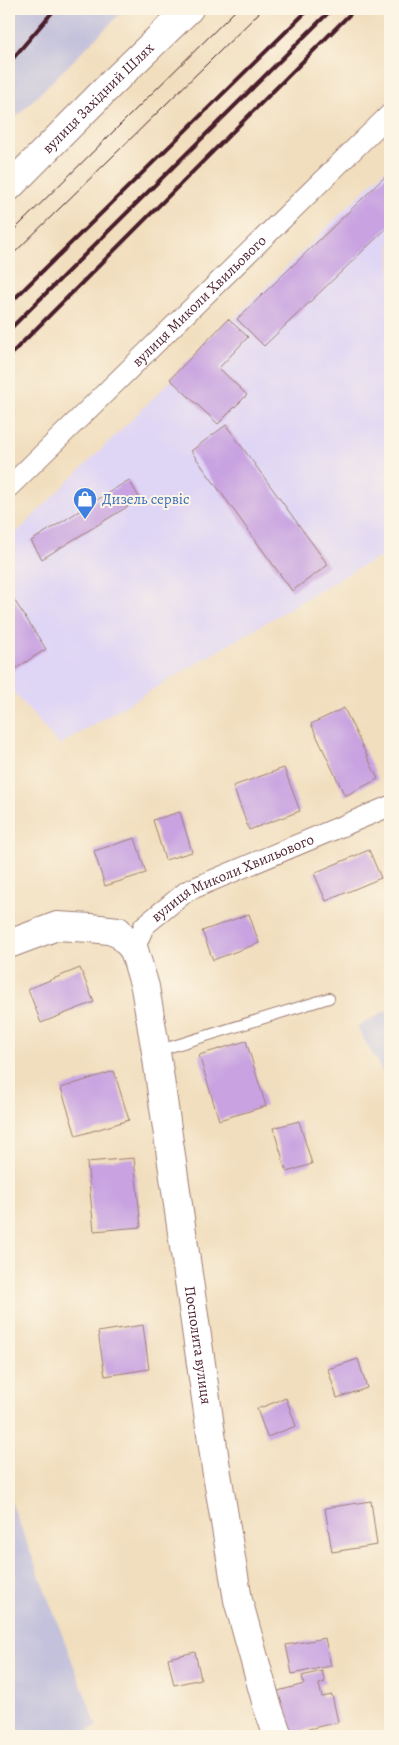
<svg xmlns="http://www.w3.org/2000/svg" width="399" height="1745" font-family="Alegreya,serif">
<rect width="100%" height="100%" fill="#fcf5e5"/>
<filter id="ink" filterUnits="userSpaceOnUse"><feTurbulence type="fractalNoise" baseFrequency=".02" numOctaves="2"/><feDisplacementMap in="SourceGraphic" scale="10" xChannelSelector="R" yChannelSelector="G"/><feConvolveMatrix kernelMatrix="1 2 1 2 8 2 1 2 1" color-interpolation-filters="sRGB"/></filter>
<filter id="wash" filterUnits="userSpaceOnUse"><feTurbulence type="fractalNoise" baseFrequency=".0096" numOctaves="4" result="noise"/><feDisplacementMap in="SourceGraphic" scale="20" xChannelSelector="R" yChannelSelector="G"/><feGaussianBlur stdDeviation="1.12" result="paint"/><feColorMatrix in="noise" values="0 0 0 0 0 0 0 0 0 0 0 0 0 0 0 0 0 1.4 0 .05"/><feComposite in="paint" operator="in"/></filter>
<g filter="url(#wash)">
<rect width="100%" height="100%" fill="#f1debe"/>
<!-- built -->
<path fill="#dfd5f5" d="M390 165V553L356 569 59 745 9 687V540Z"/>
<!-- industrial -->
<g fill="#c3c1db">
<path d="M9 9H125L9 124Z"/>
<path d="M390 1008V1085L357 1027Z"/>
<path d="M9 1496 97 1726 77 1736H9Z"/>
</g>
<g id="blocks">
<!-- building -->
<g fill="#c8a2e1">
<path d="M390 172V225L264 346 237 319Z"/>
<path d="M228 319 248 337 219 368 247 395 218 424 170 379Z"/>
<path d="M226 425 328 565 292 591 191 451Z"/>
<path d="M129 480 140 499 42 559 31 541Z"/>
<path d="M9 592 46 649 9 673Z"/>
<path d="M344 708 378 779 345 796 311 724Z"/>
<path d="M284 768 300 811 249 830 233 786Z"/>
<path d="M180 812 192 852 165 860 153 820Z"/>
<path d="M135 838 146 873 105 886 94 851Z"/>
<path d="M369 850 381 878 326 901 314 873Z"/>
<path d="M249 914 259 943 213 960 202 931Z"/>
<path d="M80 968 94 1002 41 1023 28 989Z"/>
<path d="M246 1041 266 1106 219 1120 199 1055Z"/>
<path d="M114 1071 129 1120 76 1136 61 1088Z"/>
<path d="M299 1121 312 1164 287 1172 273 1128Z"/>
<path d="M134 1158 141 1227 94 1231 87 1162Z"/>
<path d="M143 1325 149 1369 105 1376 98 1332Z"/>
<path d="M358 1359 367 1388 337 1398 328 1369Z"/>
<path d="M286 1398 296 1426 267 1437 257 1409Z"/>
<path d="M371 1501 377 1545 332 1552 325 1508Z"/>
<path d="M325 1638 331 1666 292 1674 286 1645Z"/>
<path d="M195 1652 201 1679 174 1685 168 1658Z"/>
<path d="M322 1671 325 1682 319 1684 322 1697 332 1695 338 1722 288 1734 278 1691 304 1684 302 1676Z"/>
</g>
</g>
</g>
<g filter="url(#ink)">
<use href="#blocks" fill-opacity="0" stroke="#9e7e74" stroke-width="1"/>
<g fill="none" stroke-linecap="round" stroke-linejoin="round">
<!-- lane casing -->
<g stroke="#9e7e74" stroke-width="12">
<path id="lane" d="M157 1051 329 998"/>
</g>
<!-- street casing -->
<g stroke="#9e7e74" stroke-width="22">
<g id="street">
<path id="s1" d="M9 487 390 114"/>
<path id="s2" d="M134 950 144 926 187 891 390 806"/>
</g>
</g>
<!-- secondary casing -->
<g stroke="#9e7e74" stroke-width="30">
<g id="secondary">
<path id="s3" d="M9 187 111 84 189 9"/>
</g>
</g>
<!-- highway casing -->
<g stroke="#9e7e74" stroke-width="30">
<g id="highway">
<path id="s4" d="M9 944 57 926 91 928 118 931 134 950 145 987 156 1052 216 1468 238 1600 267 1705 278 1736"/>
</g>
</g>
<!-- lane -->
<use href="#lane" stroke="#fff" stroke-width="10"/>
<!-- street -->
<use href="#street" stroke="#fff" stroke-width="20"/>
<!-- secondary -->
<use href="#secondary" stroke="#fff" stroke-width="28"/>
<!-- highway -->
<use href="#highway" stroke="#fff" stroke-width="28"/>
<!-- tram -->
<g stroke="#4a1f2b" stroke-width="1">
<path d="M9 235 237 9"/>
<path d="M9 258 263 9"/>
</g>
<!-- rail -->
<g stroke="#4a1f2b" stroke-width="4">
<path d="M9 63 55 9"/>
<path d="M9 304 309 9"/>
<path d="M9 330 332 9"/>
<path d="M9 356 355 9"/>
</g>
</g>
</g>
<!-- icons -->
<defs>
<g id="shop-pin" transform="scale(1.25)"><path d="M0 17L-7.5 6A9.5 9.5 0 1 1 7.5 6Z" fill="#3f7fe0" stroke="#fcf5e5"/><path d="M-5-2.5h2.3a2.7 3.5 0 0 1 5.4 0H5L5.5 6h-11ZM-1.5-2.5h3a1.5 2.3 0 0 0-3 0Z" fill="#fff"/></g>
</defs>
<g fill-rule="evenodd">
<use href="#shop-pin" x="85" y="499"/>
</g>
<g text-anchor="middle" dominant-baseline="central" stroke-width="4" stroke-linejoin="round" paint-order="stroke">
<!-- street labels -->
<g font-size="15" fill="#4a1f2b" stroke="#fcf5e5">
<text stroke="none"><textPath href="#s3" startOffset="126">вулиця Західний Шлях</textPath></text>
<text stroke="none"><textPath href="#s1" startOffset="266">вулиця Миколи Хвильового</textPath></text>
<text stroke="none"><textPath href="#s2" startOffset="128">вулиця Миколи Хвильового</textPath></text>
<text stroke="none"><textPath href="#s4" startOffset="538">Посполита вулиця</textPath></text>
</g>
<!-- shop labels -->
<g font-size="15" fill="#366cbe" stroke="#fcf5e5" text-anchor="start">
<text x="102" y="499">Дизель сервіс</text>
</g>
</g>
<!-- margin -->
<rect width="399" height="1745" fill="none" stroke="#fcf5e5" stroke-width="30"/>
</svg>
